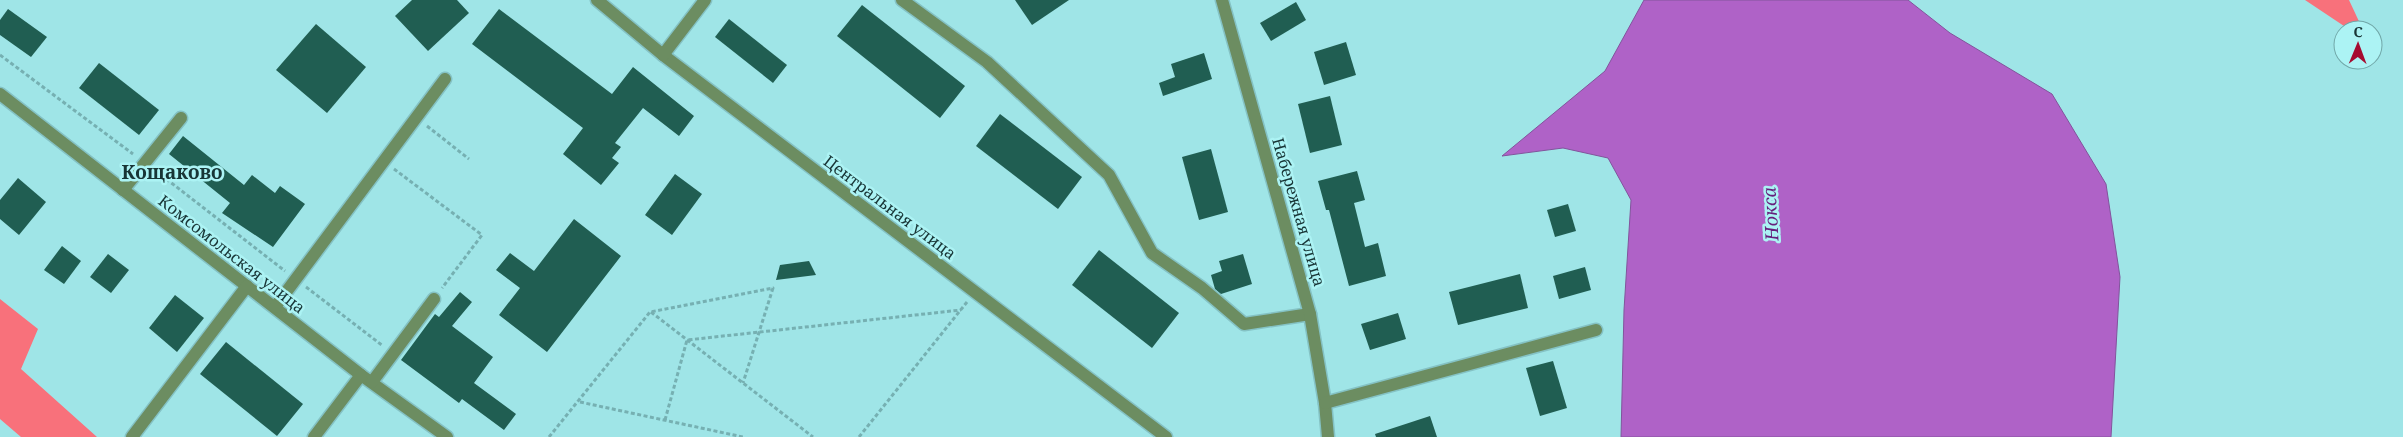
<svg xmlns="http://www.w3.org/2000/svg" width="2403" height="437" font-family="'Noto Serif',serif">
<rect width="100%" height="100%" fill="#9fe5e7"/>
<!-- forest -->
<g fill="#f8717b">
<path d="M2305 0H2349L2363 30H2350Z"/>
<path d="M0 299 38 329 21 369 97 437H21L0 419Z"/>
</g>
<!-- water -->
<path fill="#af62c7" stroke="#82549c" d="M1644 0H1908L1950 33 2052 94 2106 184 2120 277 2111 437H1621L1624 310 1631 200 1608 158 1563 148 1502 156 1605 71Z"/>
<!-- building -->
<g fill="#205e52">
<path d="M412 0H457L469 13 428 51 395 16Z"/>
<path d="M1015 0H1069L1032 25Z"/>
<path d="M1296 2 1306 20 1271 41 1260 23Z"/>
<path d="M862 5 965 86 940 118 837 36Z"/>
<path d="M8 9 47 37 31 57 0 35V20Z"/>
<path d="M499 9 612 94 633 67 694 116 679 136 643 108 615 143 621 147 612 158 619 163 601 185 563 154 583 128 472 44Z"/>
<path d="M729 19 787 65 773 83 715 37Z"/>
<path d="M316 24 366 67 327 113 276 70Z"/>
<path d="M1346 42 1356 75 1324 85 1314 52Z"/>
<path d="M1204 53 1212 79 1163 96 1159 83 1175 77 1171 64Z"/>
<path d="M99 63 159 110 139 135 79 88Z"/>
<path d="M1330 96 1342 145 1310 153 1298 104Z"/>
<path d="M1000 114 1082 177 1058 209 976 146Z"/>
<path d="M183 136 244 185 252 175 275 193 280 186 305 204 273 247 222 213 230 203 169 154Z"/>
<path d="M1211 149 1228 212 1199 220 1182 157Z"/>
<path d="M1357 171 1365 200 1354 203 1365 247 1378 243 1386 276 1349 286 1329 210H1326L1318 181Z"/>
<path d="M675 174 702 194 672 235 645 215Z"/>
<path d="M18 178 46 202 19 235 0 219V200Z"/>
<path d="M1568 204 1576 231 1555 237 1547 210Z"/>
<path d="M574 219 621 256 547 352 499 315 520 288 496 270 510 253 534 271Z"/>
<path d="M62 246 81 261 64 284 44 270Z"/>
<path d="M1099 250 1179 313 1152 348 1072 285Z"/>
<path d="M108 254 129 270 111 293 90 277Z"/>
<path d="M1243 254 1252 284 1221 294 1215 289 1211 275 1222 271 1219 261Z"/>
<path d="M809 261 816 275 776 280 780 265Z"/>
<path d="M1585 267 1591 290 1559 299 1553 276Z"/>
<path d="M1520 274 1528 308 1458 325 1449 292Z"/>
<path d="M460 292 472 302 452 326 493 357 474 383 516 414 504 430 462 399 459 403 401 360 435 314 439 317Z"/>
<path d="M175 295 204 318 177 352 149 328Z"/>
<path d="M1398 313 1406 339 1370 350 1361 324Z"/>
<path d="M226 342 303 404 277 436 200 374Z"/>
<path d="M1553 361 1567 408 1540 416 1526 368Z"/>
<path d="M1430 416 1437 437H1376L1375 434Z"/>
</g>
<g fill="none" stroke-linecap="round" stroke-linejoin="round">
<!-- minor casing -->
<g stroke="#84c2c4" stroke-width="15">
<g id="minor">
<path d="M597 0 663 55 1166 437"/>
<path d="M902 0 987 62 1109 175 1152 253 1202 288 1244 324 1310 314"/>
<path d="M1222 0 1310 314 1325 403 1328 437"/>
<path d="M663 55 705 0"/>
<path d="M0 94 361 375 447 437"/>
<path d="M123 190 181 118"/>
<path d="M275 307 445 79"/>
<path d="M372 382 434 299"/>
<path d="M1325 403 1596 330"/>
<path d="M132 437 247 286"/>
<path d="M314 437 361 375"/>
</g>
</g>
<!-- path -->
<g stroke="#76b0b2" stroke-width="3" stroke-dasharray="4 2.5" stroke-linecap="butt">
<path d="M0 55 133 154"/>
<path d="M427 126 469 159"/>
<path d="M394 169 482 235 442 288"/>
<path d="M156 171 285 271"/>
<path d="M306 287 383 346"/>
<path d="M651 312 813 437"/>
<path d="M580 402 743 437"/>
<path d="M665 420 687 340 961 310"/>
<path d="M549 437 650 312 773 288 743 383"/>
<path d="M859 437 967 302"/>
</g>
<!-- minor -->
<use href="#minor" stroke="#6c8d61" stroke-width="12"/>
</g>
<g text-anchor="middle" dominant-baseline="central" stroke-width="5" stroke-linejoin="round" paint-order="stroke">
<!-- street labels -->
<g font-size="16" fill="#183536" stroke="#acf3f4">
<text transform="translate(890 207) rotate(37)">Центральная улица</text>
<text transform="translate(1299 212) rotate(74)">Набережная улица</text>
<text transform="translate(232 254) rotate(38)">Комсомольская улица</text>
</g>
<!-- water labels -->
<g font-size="18" font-style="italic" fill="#671f7c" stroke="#acf3f4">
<text transform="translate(1770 214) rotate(-93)">Нокса</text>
</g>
<!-- quarter labels -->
<g font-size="19" font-weight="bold" fill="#183536" stroke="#acf3f4">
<text x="172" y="172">Кощаково</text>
</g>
</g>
<!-- north arrow -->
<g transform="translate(2358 45) rotate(1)"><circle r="24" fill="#acf3f4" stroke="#71a7a8"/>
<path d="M0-4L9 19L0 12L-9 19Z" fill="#a60b30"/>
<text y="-8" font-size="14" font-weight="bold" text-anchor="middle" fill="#183536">С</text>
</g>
</svg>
